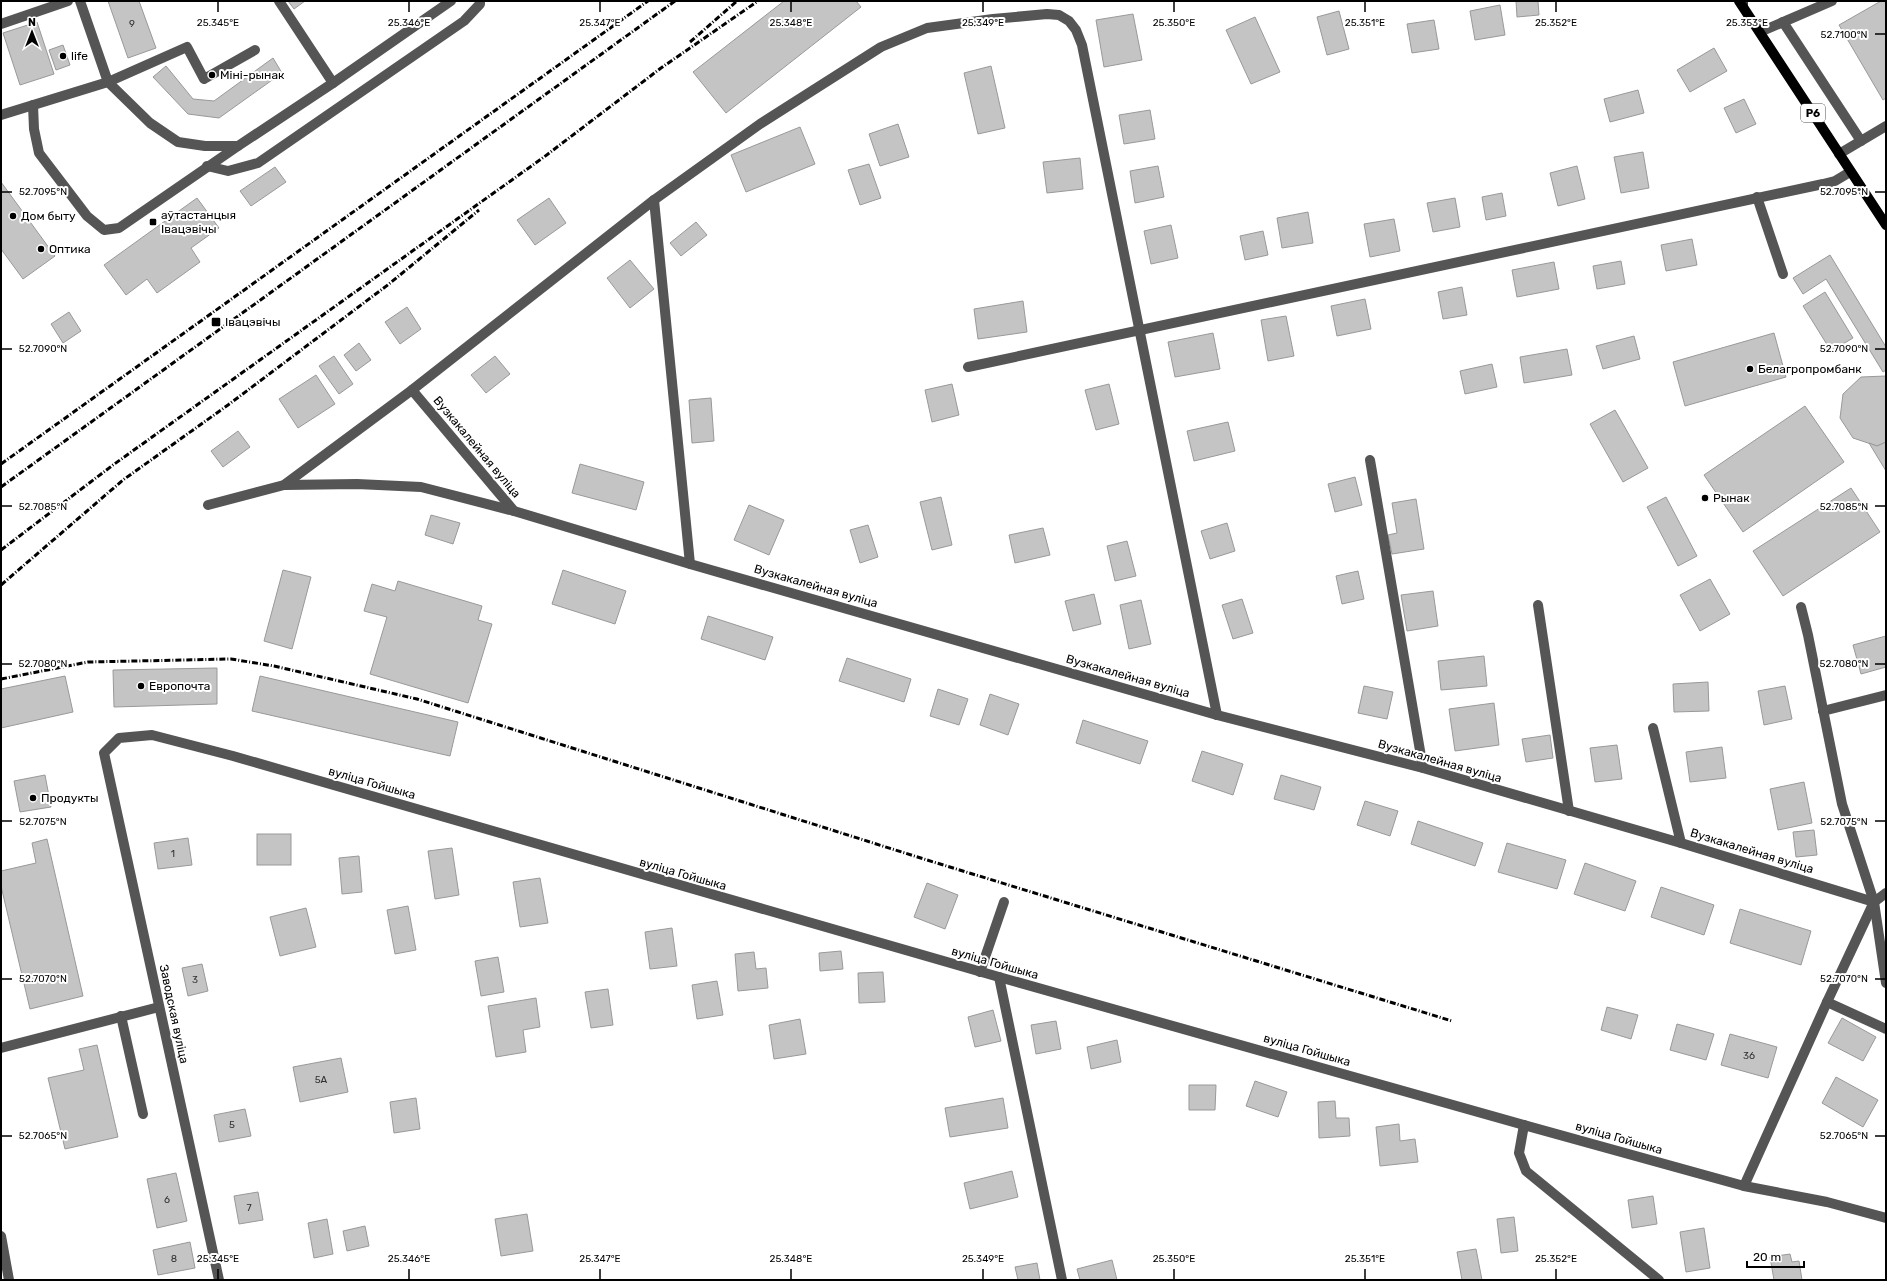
<svg xmlns="http://www.w3.org/2000/svg" width="1887" height="1281" font-family="Rubik,sans-serif">
<rect width="100%" height="100%" fill="#fff"/>
<!-- building -->
<g fill="#c4c4c4" stroke="#999">
<path d="M108 1H139L156 48 128 58Z"/>
<path d="M288 1H305L294 9Z"/>
<path d="M784 1H856L861 7 726 113 693 72Z"/>
<path d="M1516 1H1538L1539 15 1517 17Z"/>
<path d="M1881 1H1886V98L1883 100 1839 25Z"/>
<path d="M1500 5 1505 35 1475 40 1470 11Z"/>
<path d="M1339 11 1349 49 1327 55 1317 17Z"/>
<path d="M1133 14 1142 60 1104 67 1096 20Z"/>
<path d="M1255 17 1280 72 1251 84 1226 30Z"/>
<path d="M1434 20 1439 49 1412 53 1407 24Z"/>
<path d="M37 22 54 74 20 85 3 33Z"/>
<path d="M63 45 70 65 56 70 49 50Z"/>
<path d="M1714 48 1727 71 1690 92 1677 70Z"/>
<path d="M273 58 282 73 219 118 188 114 153 77 166 66 193 99 214 101Z"/>
<path d="M991 66 1005 128 978 134 964 73Z"/>
<path d="M1638 90 1644 113 1610 122 1604 99Z"/>
<path d="M1744 99 1756 124 1736 133 1724 108Z"/>
<path d="M1150 110 1155 139 1124 144 1119 115Z"/>
<path d="M898 124 909 157 880 166 869 134Z"/>
<path d="M800 127 815 164 746 192 731 155Z"/>
<path d="M1643 152 1649 188 1621 193 1614 157Z"/>
<path d="M1080 158 1083 189 1047 193 1043 162Z"/>
<path d="M869 164 881 198 860 205 848 170Z"/>
<path d="M1158 166 1164 197 1135 203 1130 171Z"/>
<path d="M1577 166 1585 199 1558 206 1550 173Z"/>
<path d="M275 167 286 182 251 206 240 191Z"/>
<path d="M1 182 55 256 23 279 1 249Z"/>
<path d="M1502 193 1506 216 1486 220 1482 197Z"/>
<path d="M197 198 219 228 191 248 200 262 157 293 147 279 126 295 104 265Z"/>
<path d="M549 198 566 223 535 245 517 220Z"/>
<path d="M1455 198 1460 227 1433 232 1427 203Z"/>
<path d="M1308 212 1313 243 1282 248 1277 218Z"/>
<path d="M1394 219 1400 251 1370 257 1364 224Z"/>
<path d="M696 222 707 235 681 256 670 243Z"/>
<path d="M1171 225 1178 258 1151 264 1144 231Z"/>
<path d="M1263 231 1268 255 1245 260 1240 236Z"/>
<path d="M1692 239 1697 265 1666 271 1661 245Z"/>
<path d="M1830 255 1886 347V370L1883 372 1826 279 1803 294 1793 278Z"/>
<path d="M630 260 654 289 630 308 607 278Z"/>
<path d="M1621 261 1625 284 1597 289 1593 266Z"/>
<path d="M1554 262 1559 289 1517 297 1512 270Z"/>
<path d="M1462 287 1467 315 1443 319 1438 292Z"/>
<path d="M1825 292 1853 338 1831 351 1803 306Z"/>
<path d="M1365 299 1371 329 1337 336 1331 306Z"/>
<path d="M1023 301 1027 332 978 339 974 309Z"/>
<path d="M407 307 421 329 400 344 385 322Z"/>
<path d="M69 312 81 331 63 343 51 324Z"/>
<path d="M1286 316 1294 356 1268 361 1261 320Z"/>
<path d="M1213 333 1220 369 1175 377 1168 342Z"/>
<path d="M1774 333 1786 377 1685 406 1673 362Z"/>
<path d="M1634 336 1640 359 1603 369 1596 346Z"/>
<path d="M359 343 371 360 356 371 344 355Z"/>
<path d="M1567 349 1572 375 1524 383 1520 357Z"/>
<path d="M334 356 353 384 339 394 319 366Z"/>
<path d="M495 356 510 374 486 393 471 375Z"/>
<path d="M1492 364 1497 387 1465 394 1460 371Z"/>
<path d="M316 375 335 404 298 428 279 399Z"/>
<path d="M1886 376V442L1877 446 1853 438 1840 418 1843 394 1861 377Z"/>
<path d="M952 384 959 415 932 422 925 390Z"/>
<path d="M1109 384 1119 424 1096 430 1085 390Z"/>
<path d="M711 398 714 441 692 443 689 400Z"/>
<path d="M1805 406 1844 462 1743 532 1704 475Z"/>
<path d="M1615 410 1648 468 1623 482 1590 424Z"/>
<path d="M1228 422 1235 451 1194 461 1187 431Z"/>
<path d="M238 431 250 447 223 467 211 451Z"/>
<path d="M1886 442V471L1869 443 1877 446Z"/>
<path d="M580 464 644 482 636 510 572 493Z"/>
<path d="M1355 477 1362 505 1335 512 1328 484Z"/>
<path d="M1851 488 1880 532 1783 596 1753 551Z"/>
<path d="M941 497 952 545 932 550 920 502Z"/>
<path d="M1666 497 1697 556 1678 566 1647 507Z"/>
<path d="M1416 499 1424 549 1392 554 1388 535 1397 533 1392 503Z"/>
<path d="M749 505 784 520 769 555 734 540Z"/>
<path d="M431 515 460 523 453 544 425 535Z"/>
<path d="M1227 523 1235 551 1210 559 1201 531Z"/>
<path d="M868 525 878 557 860 563 850 530Z"/>
<path d="M1043 528 1050 555 1015 563 1009 535Z"/>
<path d="M1127 541 1136 576 1115 581 1107 546Z"/>
<path d="M283 570 311 577 292 649 264 641Z"/>
<path d="M563 570 626 591 615 624 552 604Z"/>
<path d="M1358 571 1364 599 1342 604 1336 576Z"/>
<path d="M1710 579 1730 614 1700 631 1680 595Z"/>
<path d="M398 581 482 606 478 620 492 624 468 703 370 674 387 617 364 611 372 584 395 591Z"/>
<path d="M1433 591 1438 626 1407 631 1401 595Z"/>
<path d="M1094 594 1101 624 1073 631 1065 601Z"/>
<path d="M1242 599 1253 633 1233 639 1222 605Z"/>
<path d="M1141 600 1151 644 1129 649 1120 605Z"/>
<path d="M708 616 773 637 765 660 701 639Z"/>
<path d="M1886 636V667L1861 674 1853 645Z"/>
<path d="M1484 656 1487 686 1441 690 1438 661Z"/>
<path d="M847 658 911 679 904 702 839 681Z"/>
<path d="M217 668V704L114 707 113 670Z"/>
<path d="M65 676 73 712 1 728V689Z"/>
<path d="M260 676 458 722 450 756 252 711Z"/>
<path d="M1708 682 1709 711 1674 712 1673 684Z"/>
<path d="M1364 686 1393 692 1387 719 1358 713Z"/>
<path d="M1785 686 1792 719 1764 725 1758 691Z"/>
<path d="M938 689 968 699 959 725 930 716Z"/>
<path d="M990 694 1019 704 1008 735 980 725Z"/>
<path d="M1494 703 1499 745 1455 751 1449 709Z"/>
<path d="M1083 720 1148 741 1140 764 1076 743Z"/>
<path d="M1550 735 1553 758 1526 762 1522 739Z"/>
<path d="M1617 745 1622 779 1595 782 1590 748Z"/>
<path d="M1722 747 1726 778 1690 782 1686 752Z"/>
<path d="M1202 751 1243 764 1233 795 1192 781Z"/>
<path d="M45 775 51 807 20 812 14 781Z"/>
<path d="M1281 775 1321 787 1314 810 1274 799Z"/>
<path d="M1804 782 1812 823 1778 830 1770 789Z"/>
<path d="M1365 801 1398 811 1390 836 1357 825Z"/>
<path d="M1418 821 1483 843 1475 866 1411 844Z"/>
<path d="M1814 830 1817 855 1796 857 1793 832Z"/>
<rect x="257" y="834" width="34" height="31"/>
<path d="M188 838 192 865 158 869 154 843Z"/>
<path d="M47 839 83 996 30 1009 1 886V871L36 863 32 843Z"/>
<path d="M1507 843 1566 860 1557 889 1498 872Z"/>
<path d="M452 848 459 895 435 899 428 851Z"/>
<path d="M359 856 362 892 342 894 339 858Z"/>
<path d="M1585 863 1636 881 1625 911 1574 894Z"/>
<path d="M540 878 548 923 520 927 513 882Z"/>
<path d="M927 883 958 895 945 929 914 917Z"/>
<path d="M1661 887 1714 905 1704 935 1651 917Z"/>
<path d="M408 906 416 950 395 954 387 910Z"/>
<path d="M306 908 316 947 280 956 270 917Z"/>
<path d="M1740 909 1811 931 1801 965 1730 943Z"/>
<path d="M672 928 677 966 650 969 645 932Z"/>
<path d="M841 951 843 969 820 971 819 953Z"/>
<path d="M754 952 756 969 766 968 768 988 738 991 735 954Z"/>
<path d="M498 957 504 992 481 996 475 961Z"/>
<path d="M202 964 208 991 188 996 182 968Z"/>
<path d="M883 972 885 1002 859 1003 858 973Z"/>
<path d="M717 981 723 1015 697 1019 692 985Z"/>
<path d="M608 989 613 1025 591 1028 585 992Z"/>
<path d="M536 998 540 1027 523 1030 526 1052 496 1057 488 1006Z"/>
<path d="M1607 1007 1638 1015 1631 1039 1601 1030Z"/>
<path d="M993 1010 1001 1041 975 1047 968 1017Z"/>
<path d="M1842 1018 1876 1037 1863 1061 1828 1043Z"/>
<path d="M800 1019 806 1054 774 1059 769 1025Z"/>
<path d="M1056 1021 1061 1049 1036 1054 1031 1025Z"/>
<path d="M1677 1024 1714 1034 1706 1060 1670 1050Z"/>
<path d="M1730 1034 1777 1047 1768 1078 1721 1065Z"/>
<path d="M1117 1040 1121 1062 1091 1069 1087 1047Z"/>
<path d="M97 1045 118 1137 65 1149 48 1078 84 1070 79 1049Z"/>
<path d="M341 1058 348 1092 300 1102 293 1067Z"/>
<path d="M1836 1077 1878 1100 1863 1127 1822 1103Z"/>
<path d="M1255 1081 1287 1092 1278 1117 1246 1106Z"/>
<path d="M1189 1085H1216L1215 1110H1189Z"/>
<path d="M416 1098 420 1129 394 1133 390 1102Z"/>
<path d="M1003 1098 1008 1128 950 1137 945 1108Z"/>
<path d="M1335 1101 1336 1118H1349L1350 1136 1319 1138 1318 1102Z"/>
<path d="M245 1109 251 1136 219 1142 214 1115Z"/>
<path d="M1399 1124 1400 1141 1415 1139 1418 1162 1380 1166 1376 1127Z"/>
<path d="M1012 1171 1018 1197 970 1209 964 1183Z"/>
<path d="M176 1173 187 1221 157 1228 147 1179Z"/>
<path d="M258 1192 263 1220 239 1224 234 1196Z"/>
<path d="M1653 1196 1657 1224 1632 1228 1628 1200Z"/>
<path d="M527 1214 533 1251 501 1256 495 1219Z"/>
<path d="M1514 1217 1518 1251 1501 1253 1497 1219Z"/>
<path d="M327 1219 333 1254 314 1258 308 1223Z"/>
<path d="M365 1226 369 1246 347 1251 343 1231Z"/>
<path d="M1704 1228 1710 1268 1686 1272 1680 1232Z"/>
<path d="M190 1242 195 1268 158 1275 153 1250Z"/>
<path d="M1476 1249 1482 1280H1462L1457 1252Z"/>
<path d="M1790 1254 1792 1262 1799 1261 1802 1280H1774L1770 1257Z"/>
<path d="M1112 1260 1117 1280H1080L1077 1269Z"/>
<path d="M1037 1263 1040 1280H1018L1015 1267Z"/>
</g>
<g fill="none" stroke-linecap="round" stroke-linejoin="round">
<!-- minor -->
<g stroke="#555" stroke-width="10">
<path d="M80 1 108 82 150 123 178 142 205 146H238"/>
<path d="M279 1 333 83"/>
<path d="M1783 22 1861 141"/>
<path d="M1 24 68 1"/>
<path d="M1760 32 1832 1"/>
<path d="M33 105 34 129 39 153 87 216 104 230 119 228 238 146 333 83 451 1"/>
<path d="M1 115 108 82 187 47 204 79 255 50"/>
<path d="M1839 154 1886 126"/>
<path d="M207 166 228 171 258 163 464 21 480 4V1"/>
<path d="M1757 197 1783 274"/>
<path d="M654 200 690 564"/>
<path d="M968 367 1823 184 1835 181 1850 172"/>
<path d="M412 390 514 511 690 564 1217 715 1423 768 1681 843 1874 902"/>
<path d="M1370 460 1423 768"/>
<path d="M284 485 357 484 421 487 514 511"/>
<path d="M208 505 284 485 412 390 654 200 760 124 881 47 927 28 993 19 1047 14 1059 15 1069 21 1076 30 1082 45 1217 715"/>
<path d="M1538 605 1569 811"/>
<path d="M1801 607 1808 635 1842 804 1874 902 1886 983"/>
<path d="M1823 711 1886 695"/>
<path d="M1653 728 1681 843"/>
<path d="M980 972 1004 902"/>
<path d="M999 977 1062 1280"/>
<path d="M1827 1002 1886 1029"/>
<path d="M121 1016 143 1114"/>
<path d="M1 1048 159 1007"/>
<path d="M1524 1125 1519 1153 1526 1171 1659 1280"/>
<path d="M1744 1186 1827 1002 1874 902 1886 893"/>
<path d="M1 1236 9 1280"/>
<path d="M219 1280 104 753 119 738 152 735 233 756 999 977 1524 1125 1744 1186 1827 1202 1886 1218"/>
</g>
<!-- major -->
<path stroke="#000" stroke-width="10" d="M1739 1 1886 225"/>
<!-- rail -->
<g stroke="#000" stroke-width="3" stroke-dasharray="6 2 1 2" stroke-linecap="butt">
<path d="M690 42 737 1"/>
<path d="M1 464 648 1"/>
<path d="M1 487 675 1"/>
<path d="M1 550 113 465 544 157 661 68 758 1"/>
<path d="M1 585 123 480 228 405 389 284 479 210"/>
<path d="M1 679 88 662 231 659 274 666 417 699 927 860 1452 1021"/>
</g>
</g>
<!-- ticks -->
<path fill="none" stroke="#000" stroke-width="1.5" d="M218 2V12M409 2V12M600 2V12M791 2V12M983 2V12M1174 2V12M1365 2V12M1556 2V12M1747 2V12M1875 34H1885M2 192H12M1875 192H1885M2 349H12M1875 349H1885M2 506H12M1875 506H1885M2 664H12M1875 664H1885M2 821H12M1875 821H1885M2 979H12M1875 979H1885M2 1136H12M1875 1136H1885M218 1269V1279M409 1269V1279M600 1269V1279M791 1269V1279M983 1269V1279M1174 1269V1279M1365 1269V1279M1556 1269V1279"/>
<!-- markers -->
<g fill="#000" stroke="#fff" stroke-width="1.5">
<circle cx="63" cy="56" r="4"/>
<circle cx="212" cy="75" r="4"/>
<circle cx="13" cy="216" r="4"/>
<rect x="149" y="218" width="8" height="8" rx="2"/>
<circle cx="41" cy="249" r="4"/>
<rect x="211" y="317" width="10" height="10" rx="2"/>
<circle cx="1750" cy="369" r="4"/>
<circle cx="1705" cy="498" r="4"/>
<circle cx="141" cy="686" r="4"/>
<circle cx="33" cy="798" r="4"/>
</g>
<g text-anchor="middle" dominant-baseline="central" stroke-width="4" stroke-linejoin="round" paint-order="stroke">
<!-- number labels -->
<g font-size="10" fill="#313131">
<text x="132" y="24">9</text>
<text x="173" y="854">1</text>
<text x="195" y="980">3</text>
<text x="1749" y="1056">36</text>
<text x="321" y="1080">5А</text>
<text x="232" y="1125">5</text>
<text x="167" y="1200">6</text>
<text x="249" y="1208">7</text>
<text x="174" y="1259">8</text>
</g>
<!-- shield labels -->
<rect fill="#fff" stroke="#4c4c4c" stroke-width="1" x="1801" y="104" width="24" height="18" rx="3"/>
<g font-size="11" font-weight="bold" fill="#000">
<text x="1813" y="113">Р6</text>
</g>
<!-- poi labels -->
<g font-size="12" fill="#000" stroke="#fff" text-anchor="start">
<text x="71" y="56">life</text>
<text x="220" y="75">Міні-рынак</text>
<text x="161" y="215">аўтастанцыя<tspan x="161" dy="14">Івацэвічы</tspan></text>
<text x="21" y="216">Дом быту</text>
<text x="49" y="249">Оптика</text>
<text x="225" y="322">Івацэвічы</text>
<text x="1758" y="369">Белагропромбанк</text>
<text x="1713" y="498">Рынак</text>
<text x="149" y="686">Европочта</text>
<text x="41" y="798">Продукты</text>
</g>
<!-- street labels -->
<g font-size="12" fill="#000" stroke="#fff">
<text transform="translate(477 447) rotate(50)">Вузкакалейная вуліца</text>
<text transform="translate(816 586) rotate(16)">Вузкакалейная вуліца</text>
<text transform="translate(1128 676) rotate(16)">Вузкакалейная вуліца</text>
<text transform="translate(1440 761) rotate(16)">Вузкакалейная вуліца</text>
<text transform="translate(372 783) rotate(16)">вуліца Гойшыка</text>
<text transform="translate(1752 851) rotate(17)">Вузкакалейная вуліца</text>
<text transform="translate(683 874) rotate(16)">вуліца Гойшыка</text>
<text transform="translate(995 963) rotate(16)">вуліца Гойшыка</text>
<text transform="translate(174 1014) rotate(78)">Заводская вуліца</text>
<text transform="translate(1307 1050) rotate(16)">вуліца Гойшыка</text>
<text transform="translate(1619 1138) rotate(16)">вуліца Гойшыка</text>
</g>
</g>
<g font-size="10" text-anchor="middle" fill="#000" stroke="#fff" stroke-width="4" stroke-linejoin="round" paint-order="stroke">
<text x="218" y="26">25.345°E</text>
<text x="409" y="26">25.346°E</text>
<text x="600" y="26">25.347°E</text>
<text x="791" y="26">25.348°E</text>
<text x="983" y="26">25.349°E</text>
<text x="1174" y="26">25.350°E</text>
<text x="1365" y="26">25.351°E</text>
<text x="1556" y="26">25.352°E</text>
<text x="1747" y="26">25.353°E</text>
<text x="1844" y="38">52.7100°N</text>
<text x="43" y="195">52.7095°N</text>
<text x="1844" y="195">52.7095°N</text>
<text x="43" y="352">52.7090°N</text>
<text x="1844" y="352">52.7090°N</text>
<text x="43" y="510">52.7085°N</text>
<text x="1844" y="510">52.7085°N</text>
<text x="43" y="667">52.7080°N</text>
<text x="1844" y="667">52.7080°N</text>
<text x="43" y="825">52.7075°N</text>
<text x="1844" y="825">52.7075°N</text>
<text x="43" y="982">52.7070°N</text>
<text x="1844" y="982">52.7070°N</text>
<text x="43" y="1139">52.7065°N</text>
<text x="1844" y="1139">52.7065°N</text>
<text x="218" y="1262">25.345°E</text>
<text x="409" y="1262">25.346°E</text>
<text x="600" y="1262">25.347°E</text>
<text x="791" y="1262">25.348°E</text>
<text x="983" y="1262">25.349°E</text>
<text x="1174" y="1262">25.350°E</text>
<text x="1365" y="1262">25.351°E</text>
<text x="1556" y="1262">25.352°E</text>
</g>
<!-- border -->
<rect width="1887" height="1281" fill="none" stroke="#000000" stroke-width="4"/>
<!-- north arrow -->
<g transform="translate(32 32)" stroke="#ffffff" stroke-width="3" paint-order="stroke">
<path d="M0-3L7 15L0 10L-7 15Z" fill="#000000"/>
<text y="-6" font-size="11" font-weight="bold" text-anchor="middle" fill="#000000">N</text>
</g>
<!-- scale -->
<path d="M1747 1261v6h57v-6" fill="none" stroke="#000000" stroke-width="2"/>
<text x="1753" y="1261" font-size="12" fill="#000000" stroke="#ffffff" stroke-width="3" paint-order="stroke">20 m</text>
</svg>
